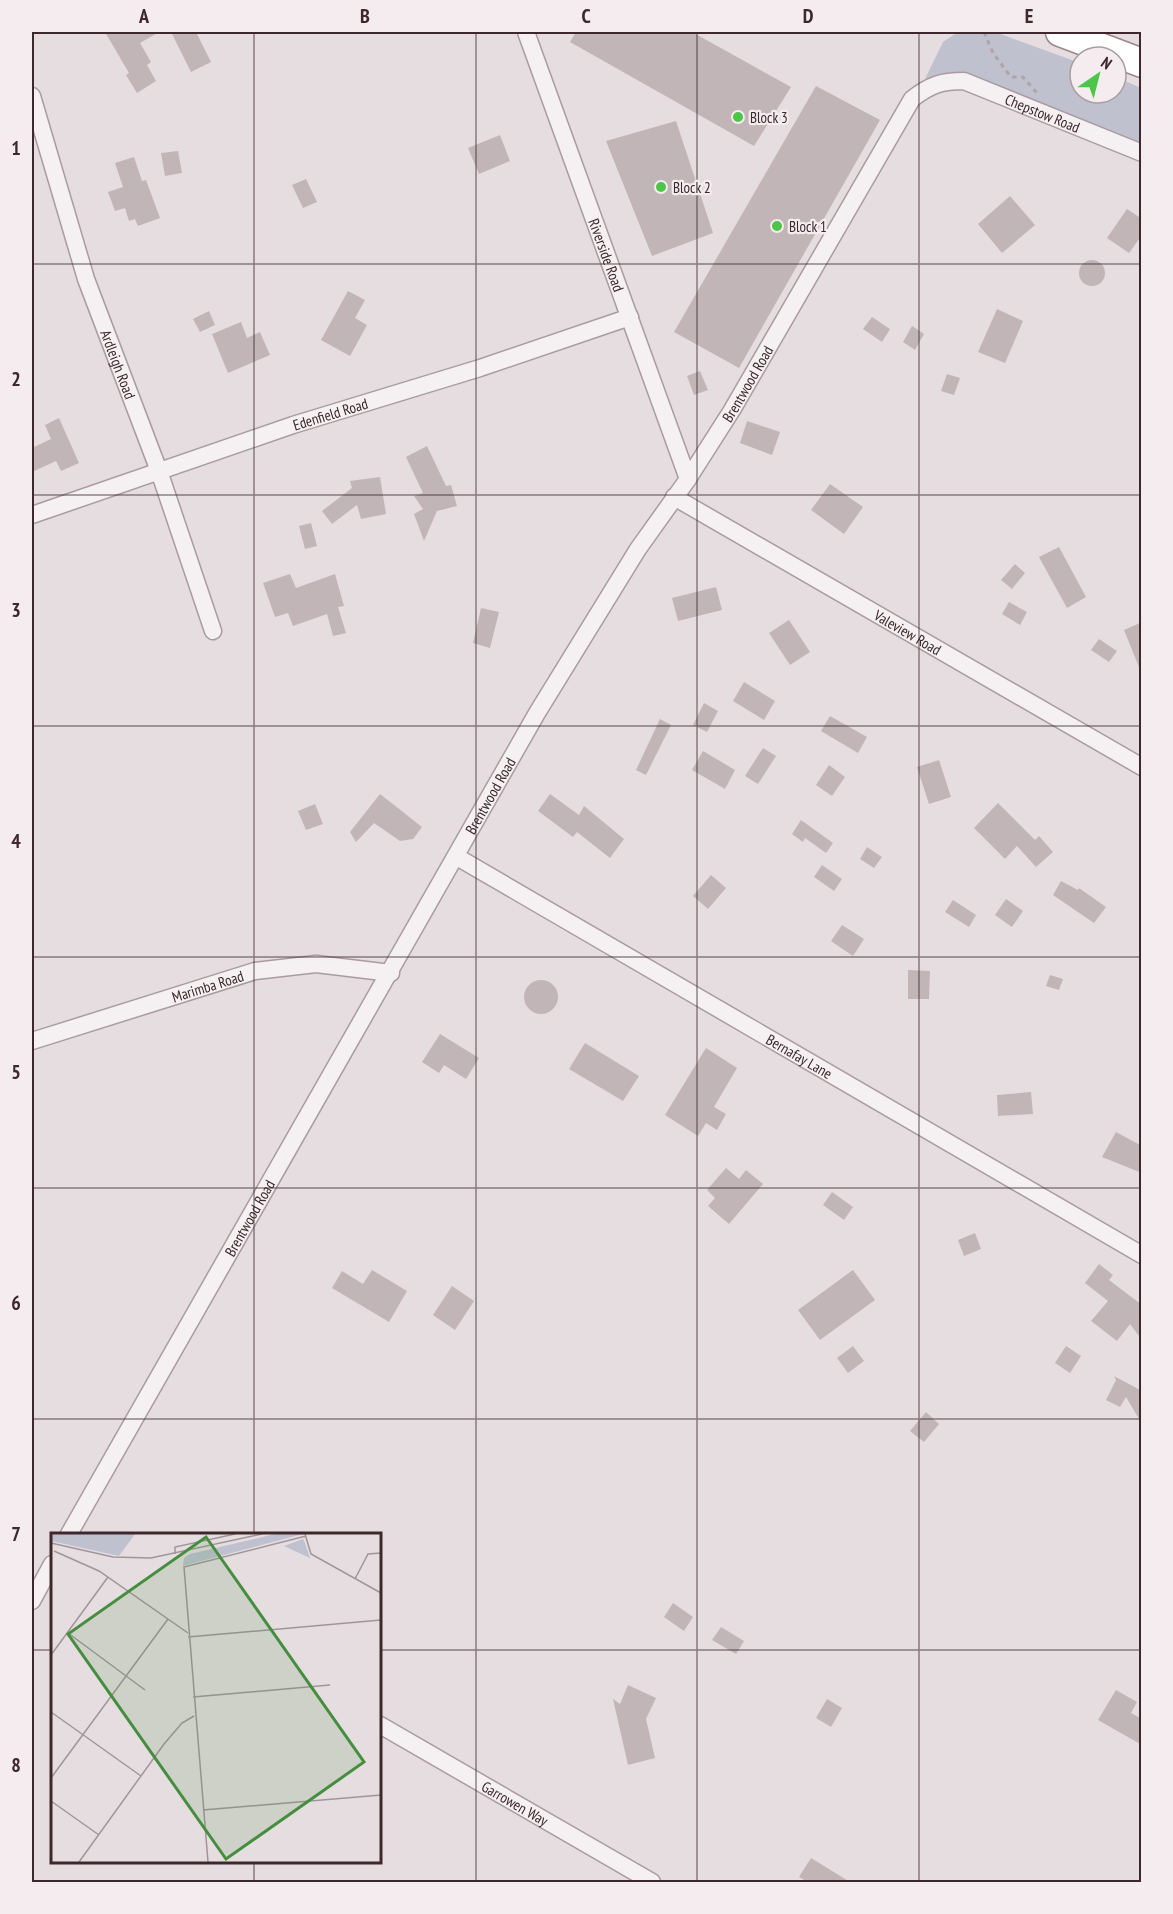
<svg xmlns="http://www.w3.org/2000/svg" width="1173" height="1914" font-family="'PT Sans Narrow',sans-serif">
<rect width="100%" height="100%" fill="#e6dde0"/>
<!-- green -->
<path fill="#bfc1cf" d="M958 32H995L1080 63V93H1116V77L1141 88V148L941 75 925 79 943 42Z"/>
<!-- building -->
<g fill="#c2b5b8">
<path d="M105 32H159L140 43 151 62 147 65 156 81 137 93 126 75 129 73Z"/>
<path d="M171 32H196L211 62 191 72Z"/>
<path d="M576 32H692L791 87 754 146 570 42Z"/>
<path d="M816 86 880 120 739 368 674 332Z"/>
<path d="M676 121 713 233 652 256 606 141Z"/>
<path d="M500 135 510 161 479 174 468 148Z"/>
<path d="M178 151 182 173 165 176 161 153Z"/>
<path d="M134 157 142 181 146 180 160 218 138 226 135 219 129 221 125 208 115 211 108 192 123 187 115 163Z"/>
<path d="M306 179 317 202 303 208 292 185Z"/>
<path d="M1010 196 1035 225 1002 253 978 224Z"/>
<path d="M1127 209 1142 219V235L1129 253 1107 238Z"/>
<circle cx="1092" cy="273" r="13"/>
<path d="M348 291 365 300 355 318 367 325 350 356 321 340Z"/>
<path d="M997 309 1023 321 1005 363 978 352Z"/>
<path d="M209 311 215 325 200 332 193 319Z"/>
<path d="M872 317 890 329 882 342 863 329Z"/>
<path d="M241 322 247 338 260 332 270 355 228 373 212 334Z"/>
<path d="M912 326 924 334 915 350 903 342Z"/>
<path d="M700 371 708 390 694 395 687 376Z"/>
<path d="M947 374 960 378 954 395 941 391Z"/>
<path d="M59 418 79 463 61 471 56 461 32 472V448L51 439 45 425Z"/>
<path d="M747 421 780 432 772 455 740 443Z"/>
<path d="M427 446 446 486 451 485 457 506 437 511 424 541 414 514 423 509 414 496 423 493 406 457Z"/>
<path d="M380 477 386 514 361 519 357 505 332 524 322 511 352 488 350 481Z"/>
<path d="M830 484 863 507 844 534 811 510Z"/>
<path d="M311 523 317 546 305 549 299 526Z"/>
<path d="M1059 547 1086 597 1067 608 1039 557Z"/>
<path d="M1015 564 1025 573 1012 589 1001 580Z"/>
<path d="M290 574 296 588 335 574 344 606 338 607 346 633 333 636 327 614 293 626 288 613 275 617 263 583Z"/>
<path d="M716 587 722 610 678 621 672 598Z"/>
<path d="M1009 602 1027 612 1020 625 1002 614Z"/>
<path d="M481 608 499 612 490 648 473 643Z"/>
<path d="M789 620 810 652 790 665 769 633Z"/>
<path d="M1142 622V672H1141L1124 630Z"/>
<path d="M1099 639 1117 651 1109 662 1091 650Z"/>
<path d="M744 682 775 701 764 720 733 701Z"/>
<path d="M704 703 718 711 707 732 693 725Z"/>
<path d="M830 716 867 737 858 753 821 731Z"/>
<path d="M660 719 671 725 646 775 636 770Z"/>
<path d="M763 748 776 756 758 784 745 776Z"/>
<path d="M703 751 735 770 725 789 692 770Z"/>
<path d="M939 760 951 797 929 804 917 767Z"/>
<path d="M829 765 845 777 832 796 816 785Z"/>
<path d="M380 794 422 827 413 839 400 841 374 823 356 842 350 832Z"/>
<path d="M550 794 579 815 584 806 624 839 610 858 577 832 573 837 538 811Z"/>
<path d="M998 803 1035 840 1039 836 1053 852 1036 867 1017 846 1005 859 974 828Z"/>
<path d="M315 804 323 824 306 830 298 811Z"/>
<path d="M801 820 833 843 826 853 805 838 803 842 792 834Z"/>
<path d="M867 847 882 857 874 868 860 859Z"/>
<path d="M822 865 842 879 834 891 814 877Z"/>
<path d="M711 875 726 888 708 909 693 896Z"/>
<path d="M1061 881 1078 890 1079 888 1106 907 1094 923 1053 895Z"/>
<path d="M1006 899 1023 911 1012 927 995 915Z"/>
<path d="M953 900 976 915 969 927 945 912Z"/>
<path d="M842 925 864 939 853 956 831 941Z"/>
<path d="M908 970 930 971 929 999H908Z"/>
<path d="M1050 975 1063 979 1059 990 1046 986Z"/>
<circle cx="541" cy="997" r="17"/>
<path d="M440 1034 479 1058 466 1079 444 1065 439 1073 422 1062Z"/>
<path d="M585 1043 639 1076 623 1101 569 1069Z"/>
<path d="M706 1048 737 1068 714 1107 726 1114 717 1130 706 1123 698 1136 665 1115Z"/>
<path d="M1031 1092 1033 1114 998 1116 997 1095Z"/>
<path d="M1116 1132 1142 1146V1173L1102 1157Z"/>
<path d="M726 1168 739 1179 746 1170 763 1184 729 1224 708 1206 715 1198 707 1190Z"/>
<path d="M832 1192 853 1207 844 1220 823 1205Z"/>
<path d="M975 1233 981 1249 964 1256 958 1240Z"/>
<path d="M1099 1264 1113 1275 1109 1280 1142 1305V1340L1130 1324 1117 1341 1091 1321 1108 1301 1085 1283Z"/>
<path d="M372 1270 407 1291 389 1322 332 1288 342 1271 363 1284Z"/>
<path d="M853 1270 875 1300 820 1340 798 1310Z"/>
<path d="M452 1286 474 1301 455 1330 433 1315Z"/>
<path d="M853 1346 864 1361 848 1373 837 1358Z"/>
<path d="M1066 1346 1081 1356 1070 1373 1055 1363Z"/>
<path d="M1114 1376 1142 1391V1424L1126 1397 1120 1407 1106 1400 1116 1380Z"/>
<path d="M926 1412 939 1424 924 1442 910 1431Z"/>
<path d="M673 1603 693 1617 684 1631 664 1617Z"/>
<path d="M721 1627 744 1641 736 1654 712 1640Z"/>
<path d="M628 1685 656 1698 646 1719 655 1758 628 1765 613 1699 620 1704Z"/>
<path d="M1116 1690 1137 1702 1131 1713 1142 1719V1745L1098 1720Z"/>
<path d="M827 1699 842 1708 831 1727 816 1718Z"/>
<path d="M811 1858 850 1882H808L799 1877Z"/>
</g>
<g fill="none" stroke-linecap="round" stroke-linejoin="round">
<!-- minor casing -->
<g stroke="#a99ca0" stroke-width="19">
<g id="minor">
<path id="s1" d="M526 32 688 479"/>
<path id="s2" d="M32 96 86 279 159 471 213 631"/>
<path id="s3" d="M674 497 1142 767"/>
<path id="s4" d="M32 515 293 425 480 368 630 317"/>
<path id="s5" d="M457 857 1142 1255"/>
<path id="s6" d="M32 1041 255 971 316 964 391 973"/>
<path id="s7" d="M69 1534 537 713 638 549 688 479 732 410 912 99C930 85 941 81 964 81L1142 153"/>
<path d="M32 1601 52 1564"/>
<path id="s8" d="M380 1725 652 1882"/>
</g>
</g>
<!-- trunk casing -->
<g stroke="#9c868c" stroke-width="31">
<path id="trunk" d="M1060 32 1142 63"/>
</g>
<!-- path -->
<path stroke="#afa4a7" stroke-width="3" stroke-dasharray="4.5 4.5" stroke-linecap="butt" d="M984 32 993 53 1011 77H1023L1037 93"/>
<!-- minor -->
<use href="#minor" stroke="#f5f0f1" stroke-width="16"/>
<!-- trunk -->
<use href="#trunk" stroke="#fff" stroke-width="28"/>
</g>
<!-- grid -->
<path fill="none" stroke="#3c282d" stroke-width="1.5" stroke-opacity="0.55" d="M254 32V1534M476 32V1882M697 32V1882M919 32V1882M32 264H1142M32 495H1142M32 726H1142M32 957H1142M32 1188H1142M32 1419H1142M32 1650H52M380 1650H1142M254 1862V1882"/>
<!-- markers -->
<g fill="#4cc549" stroke="#f4ecef" stroke-width="2">
<circle cx="738" cy="117" r="6"/>
<circle cx="661" cy="187" r="6"/>
<circle cx="777" cy="226" r="6"/>
</g>
<g text-anchor="middle" dominant-baseline="central" stroke-width="4.5" stroke-linejoin="round" paint-order="stroke">
<!-- street labels -->
<g font-size="15" fill="#3c282d" stroke="#f4ecef">
<text stroke="none"><textPath href="#s7" startOffset="1806">Chepstow Road</textPath></text>
<text stroke="none"><textPath href="#s1" startOffset="237">Riverside Road</textPath></text>
<text stroke="none"><textPath href="#s2" startOffset="282">Ardleigh Road</textPath></text>
<text stroke="none"><textPath href="#s7" startOffset="1336">Brentwood Road</textPath></text>
<text stroke="none"><textPath href="#s4" startOffset="315">Edenfield Road</textPath></text>
<text stroke="none"><textPath href="#s3" startOffset="270">Valeview Road</textPath></text>
<text stroke="none"><textPath href="#s7" startOffset="850">Brentwood Road</textPath></text>
<text stroke="none"><textPath href="#s6" startOffset="184">Marimba Road</textPath></text>
<text stroke="none"><textPath href="#s5" startOffset="396">Bernafay Lane</textPath></text>
<text stroke="none"><textPath href="#s7" startOffset="364">Brentwood Road</textPath></text>
<text stroke="none"><textPath href="#s8" startOffset="156">Garrowen Way</textPath></text>
</g>
<!-- poi labels -->
<g font-size="15" fill="#3c282d" stroke="#f4ecef" text-anchor="start">
<text x="750" y="117">Block 3</text>
<text x="673" y="187">Block 2</text>
<text x="789" y="226">Block 1</text>
</g>
</g>
<!-- overview -->
<g transform="translate(51 1533)">
<rect width="330" height="330" fill="#e6dde0"/>
<path d="M0 1H84L68 23 0 8ZM224 1H252L132 33 133 25 139 21ZM252 6 254 10 259 25 233 13Z" fill="#bfc1cf"/>
<path fill="none" stroke="#a29598" stroke-width="1.5" d="M254 1 260 21 330 60M0 10 62 24 100 25 211 1M3 18 48 38 137 100M124 21V14L184 1M304 46 317 21 330 20M17 100 94 157M137 104 330 87M0 122 57 44M142 164 279 152M0 179 90 243M0 245 117 86M0 268 48 302M152 277 330 262M28 329 113 211 131 190 143 183M157 329 133 34 255 3"/>
<path fill="#468e3f" fill-opacity="0.15" stroke="#468e3f" stroke-width="3" d="M155 4 313 229 175 326 17 101Z"/>
<rect width="330" height="330" fill="none" stroke="#3c282d" stroke-width="3"/>
</g>
<!-- border -->
<rect width="1173" height="1914" fill="none" stroke="#f4ecef" stroke-width="66"/>
<!-- north arrow -->
<g transform="translate(1098 75) rotate(35)"><circle r="28" fill="#f4ecef" stroke="#aa9ea1" stroke-width="1.5"/>
<path d="M0-4.5L10 22L0 15L-10 22Z" fill="#4cc549"/>
<text y="-9" font-size="16" font-weight="bold" text-anchor="middle" fill="#3c282d">N</text>
</g>
<rect x="33" y="33" width="1107" height="1848" fill="none" stroke="#3c282d" stroke-width="2"/>
<g font-size="20" text-anchor="middle" font-weight="bold" fill="#3c282d">
<text x="144" y="23">A</text>
<text x="365" y="23">B</text>
<text x="586" y="23">C</text>
<text x="808" y="23">D</text>
<text x="1029" y="23">E</text>
<text x="16" y="155">1</text>
<text x="16" y="386">2</text>
<text x="16" y="617">3</text>
<text x="16" y="848">4</text>
<text x="16" y="1079">5</text>
<text x="16" y="1310">6</text>
<text x="16" y="1541">7</text>
<text x="16" y="1772">8</text>
</g>
</svg>
